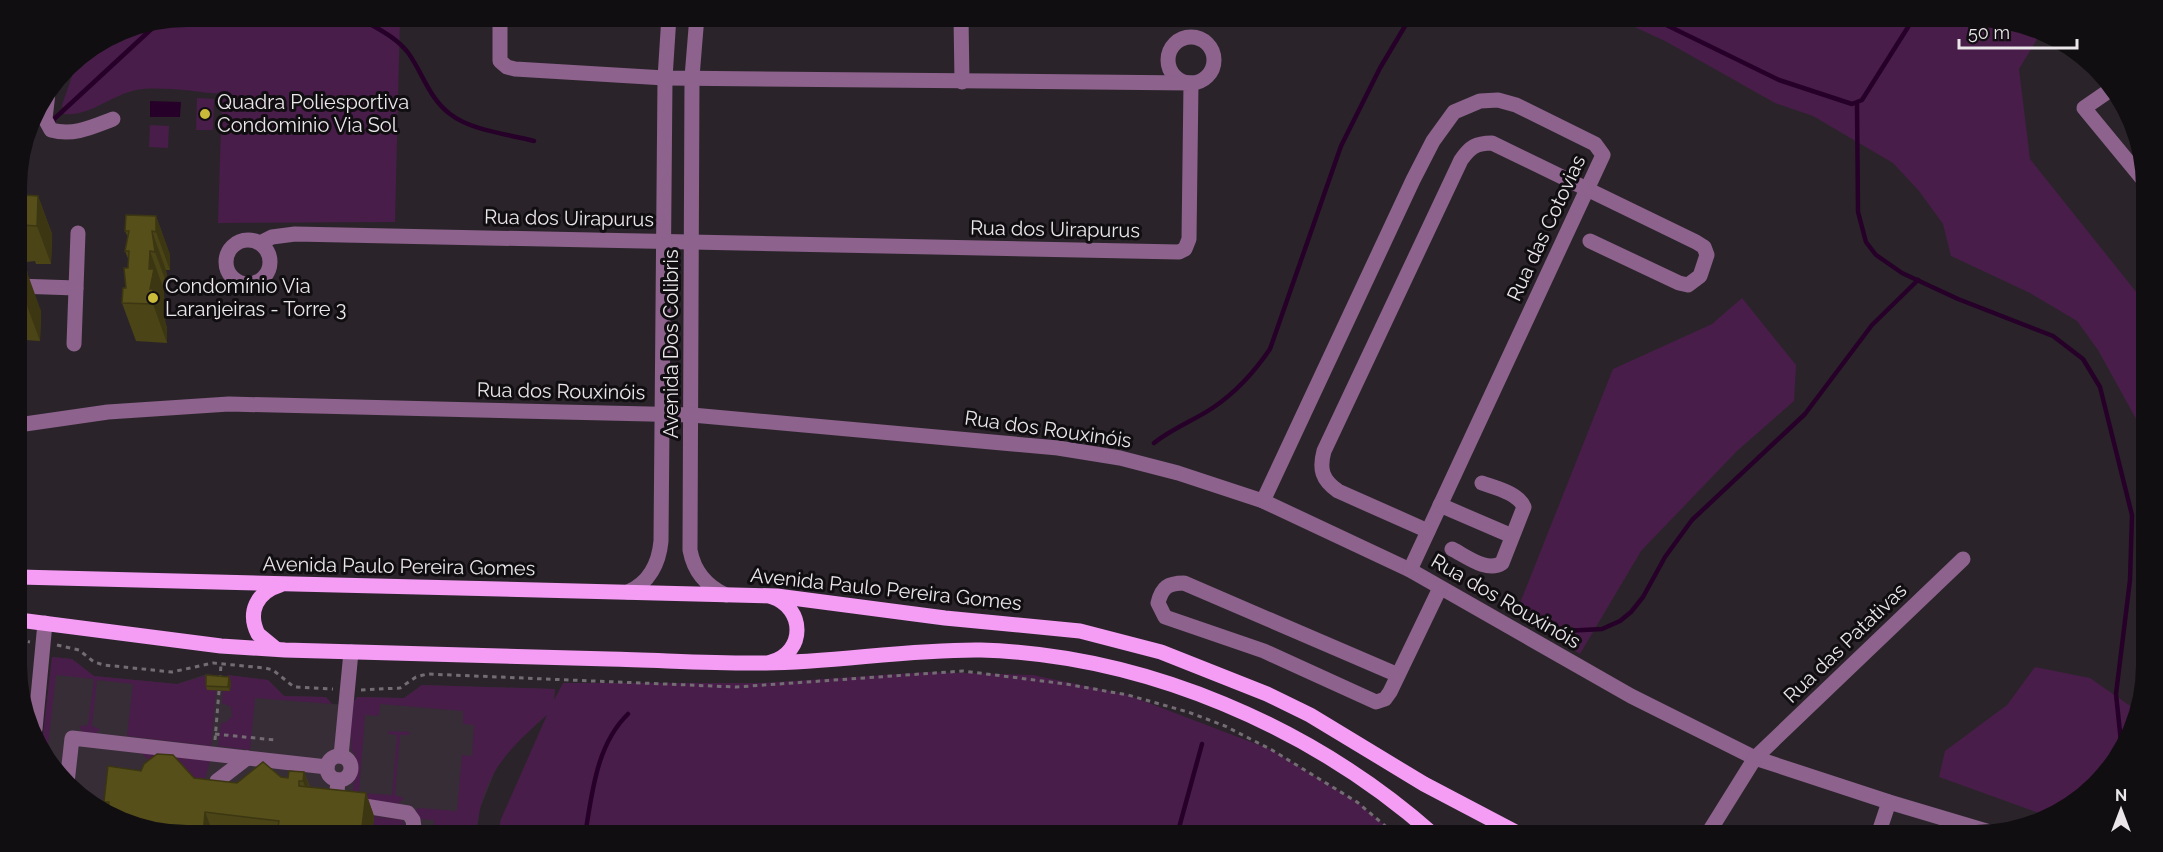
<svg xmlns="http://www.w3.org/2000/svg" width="2163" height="852" font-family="Raleway,sans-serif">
<rect width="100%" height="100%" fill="#2a242a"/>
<!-- built -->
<path fill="#372d37" d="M52 657 72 659 94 676 177 684 207 674H211V679L227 680V675L268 680 284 696 326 697 332 704 351 705 357 697 404 698 422 685 555 689 553 709 510 748 497 766 480 808 476 835H187L132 826 58 777 42 744Z"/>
<!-- green -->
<g fill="#481d49">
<path d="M187 16 400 17 395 222 218 223 222 94C197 92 168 87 143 89 115 91 92 117 64 114L62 105 79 56 122 29Z"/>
<path d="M1976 16 2031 26 2041 33 2019 69 2030 159 2145 303 2146 437 2098 350 2077 321 2030 293 1951 256 1943 224 1919 191 1893 163 1813 116 1775 103 1665 41 1613 17Z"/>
<path d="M197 98 214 99 213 130H196Z"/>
<path d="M150 125 169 126 168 148 149 147Z"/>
<path d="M1742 298 1796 365 1794 401 1737 451 1641 551 1580 654 1516 613 1613 369 1712 324Z"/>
<path d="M52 657 72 659 94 676 177 684 211 674 207 689 216 690 211 746 127 736 133 684 97 680 92 726 100 729 96 734 83 733 79 726 88 725 94 679 56 675 47 754 42 744Z"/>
<path d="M2035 667 2090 678 2139 712 2137 720 2080 801 2042 814 1939 777 1945 751 2007 705Z"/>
<path d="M929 672 1033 675 1128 695 1272 750 1357 802 1396 835H497L501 819 547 715C504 753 482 776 476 835H433L434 820 419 819 416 811 418 808 457 811 462 755 472 756 474 725 463 724V711L380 704 379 716 365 715 359 793 392 795 397 735 388 734V731L410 732 409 735H400L395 795 404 798 398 804 358 800 353 793 355 755 351 749C353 731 344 713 357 697L404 698 422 685 555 689 554 700 563 683H761Z"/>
<path d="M227 675 268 680 284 696 326 697 332 704 255 698 250 750 218 746 221 723 226 722 232 716 231 707 222 703 223 691H230L231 681H227Z"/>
<path d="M141 752 210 761 203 786 188 771 183 774H160Z"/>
<path d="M374 816 402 820 404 824 403 835H372Z"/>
</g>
<!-- water -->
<path fill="#270029" d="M150 101 181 102 180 117H150Z"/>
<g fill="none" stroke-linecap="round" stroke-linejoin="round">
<!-- stream -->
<g stroke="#270029" stroke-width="4.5">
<path d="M356 16C374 27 396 36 409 54 423 74 429 98 450 114 472 131 508 134 534 141"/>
<path d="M1648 16 1779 80 1852 104 1862 100 1915 16"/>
<path d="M1857 104 1858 212 1866 242 1876 255 1902 273 1958 299 2053 336 2083 359 2100 387 2132 515 2130 580 2116 694 2121 742"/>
<path d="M54 125 53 120 159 22"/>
<path d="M1154 443C1173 428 1195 420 1214 407 1236 392 1255 371 1270 349L1341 146 1380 68 1411 16"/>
<path d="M1564 631 1602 629 1620 621 1631 612 1643 597 1665 557 1692 520 1805 414 1872 325 1918 280"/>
<path d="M585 835C592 794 596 745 628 714"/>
<path d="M1177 835 1202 744"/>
</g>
<!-- path -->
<g stroke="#736d73" stroke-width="3" stroke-dasharray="4.5 4.5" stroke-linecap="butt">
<path d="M19 640 30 642"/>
<path d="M57 645 79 650 94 662 104 665 172 672 213 663 265 668 273 670 294 687 333 689"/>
<path d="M220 680 221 664"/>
<path d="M361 690 400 688 416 677 427 674 736 687 963 671 1066 684 1128 695 1188 712 1225 726 1272 750 1357 802 1396 835"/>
<path d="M215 734 275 740"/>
<path d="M215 740 219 691"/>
</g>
<!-- minor -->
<g stroke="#8d628d" stroke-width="15">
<path d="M697 16 692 77 690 550C694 572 706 586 726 595"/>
<path d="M961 16 962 82"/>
<circle cx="1191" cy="60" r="23"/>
<path d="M2113 88 2084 108 2145 182"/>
<path d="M48 93 45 119 51 130C74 136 92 127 113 119"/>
<circle cx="248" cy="262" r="22"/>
<path d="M260 243 272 237 295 234 1179 252 1185 249 1189 239 1191 83 665 78 515 69 507 67 500 61V16"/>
<path d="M17 286 76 288"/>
<path d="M74 344 78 233"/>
<path d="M18 425 108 412 229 404 692 415 1058 448 1120 458 1178 473 1263 501 1410 570 1631 696 1755 758 1889 802 1993 833"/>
<path d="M1263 501 1413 180 1433 141 1454 112 1480 101 1498 100 1516 105 1595 144 1603 155 1410 570"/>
<path d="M1440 505 1512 536"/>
<path d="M1428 531 1338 491C1322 480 1319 469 1324 451L1461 160C1470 147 1476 143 1492 143L1696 242 1704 247 1707 255 1700 276 1688 285 1679 283 1590 241"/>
<path d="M1452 549C1466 556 1487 573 1502 563L1524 507C1518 493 1496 488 1482 483"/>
<path d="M628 592C649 583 659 563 661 541L665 78 669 16"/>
<path d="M1398 675 1184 583C1168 583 1162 587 1158 603L1165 617 1264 651 1376 702 1385 699 1390 692 1440 588"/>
<path d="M35 729 45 623"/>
<path d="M341 756 351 652"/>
<circle cx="339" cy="768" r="12"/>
<path d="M338 780 337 792 346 803 408 813 413 820 415 835"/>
<path d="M67 783 72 738 327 767"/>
<path d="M221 798 215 789 217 781 247 758"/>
<path d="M1707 835 1755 758 1963 559"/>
<path d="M1878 835 1889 802"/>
</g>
<!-- major -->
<g stroke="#f59cf5" stroke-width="15">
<path d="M19 577 777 596 945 618 1080 631 1161 652 1267 694 1310 715 1424 784 1521 835"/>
<path d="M19 620 221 646 285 650C393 653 501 656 609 659 661 660 714 664 766 663 838 662 909 649 981 650 1146 655 1312 727 1434 835"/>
<path d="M275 648 258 634C247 612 257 592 280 585"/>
<path d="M771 662C806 652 805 608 772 597"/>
</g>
</g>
<!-- wall -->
<g fill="#4a4416">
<path d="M38 196 52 234 51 264H36L35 261 17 263V198L23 199Z"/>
<path d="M156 216 170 255V270H166L169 290H164V297L168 307 165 321 167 328V343L136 341 122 303 126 288 129 261 125 251 128 237 125 231Z"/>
<path d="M17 272 41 311 40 341 25 340 24 337 18 338Z"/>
<path d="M231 681 230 691 207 690 206 686Z"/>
<path d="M304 772 310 787 366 793 374 816 372 835 187 836 132 826 107 810 104 802 194 778 237 783 281 777 288 778Z"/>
</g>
<!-- shaded-wall -->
<g fill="#3c3712">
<path d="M38 196 52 234 51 264 37 226Z"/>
<path d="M156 216 170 255V270L156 232Z"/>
<path d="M152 231 166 270 169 290 155 252Z"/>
<path d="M150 251 164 290V297L168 307 165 321 167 328V343L153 304 150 289Z"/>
<path d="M27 272 41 311 40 341 26 303Z"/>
<path d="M229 677 231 681 230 691 228 687Z"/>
<path d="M304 772 312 795 311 804 303 781Z"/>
<path d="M366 793 374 816 372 835H361Z"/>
<path d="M205 812 214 835 203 836Z"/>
</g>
<!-- building -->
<g fill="#564f1a" stroke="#3c3712" stroke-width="1.5">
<path d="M23 195 38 196 37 226 22 225V222L17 223V198L23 199Z"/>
<path d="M126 215 156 216V232L152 231 155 252 150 251 149 269H154L150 289H153V304L122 303 123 288H126L124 268H128L129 251H125L129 231H125Z"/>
<path d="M17 272H27L26 303 18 302Z"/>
<path d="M206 675 229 677 228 687 206 686Z"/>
<path d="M157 754 173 755 194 778 237 783 263 762 281 777 288 778 289 771 304 772 303 781H299V786L366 793 361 835H277L279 821 205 812 203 836H187L132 826 108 810 109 802H104L108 766 141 771 144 764Z"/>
</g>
<!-- markers -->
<g fill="#caba3a" stroke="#110e11" stroke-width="2">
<circle cx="205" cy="114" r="6"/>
<circle cx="153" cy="298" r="6"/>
</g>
<g text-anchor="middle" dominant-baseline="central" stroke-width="6" stroke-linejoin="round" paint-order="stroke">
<!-- poi labels -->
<g font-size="20" fill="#eae6ea" stroke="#110e11" text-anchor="start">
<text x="217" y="102">Quadra Poliesportiva<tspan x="217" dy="23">Condominio Via Sol</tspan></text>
<text x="165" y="286">Condomínio Via<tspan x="165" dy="23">Laranjeiras - Torre 3</tspan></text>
</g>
<!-- street labels -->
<g font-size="20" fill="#eae6ea" stroke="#110e11">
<text transform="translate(569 218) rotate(1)">Rua dos Uirapurus</text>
<text transform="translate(1546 228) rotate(-65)">Rua das Cotovias</text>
<text transform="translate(1055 229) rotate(1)">Rua dos Uirapurus</text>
<text transform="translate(671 344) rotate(-90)">Avenida Dos Colibris</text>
<text transform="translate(561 391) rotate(1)">Rua dos Rouxinóis</text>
<text transform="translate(1048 429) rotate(8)">Rua dos Rouxinóis</text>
<text transform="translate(399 566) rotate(1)">Avenida Paulo Pereira Gomes</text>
<text transform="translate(886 589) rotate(6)">Avenida Paulo Pereira Gomes</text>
<text transform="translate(1506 601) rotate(30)">Rua dos Rouxinóis</text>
<text transform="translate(1845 643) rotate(-44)">Rua das Patativas</text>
</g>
</g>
<!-- crop -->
<path d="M0 0H2163V852H0ZM187 27H1976A160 160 0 0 1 2136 187V665A160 160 0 0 1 1976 825H187A160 160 0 0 1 27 665V187A160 160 0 0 1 187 27Z" fill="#110e11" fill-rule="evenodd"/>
<!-- north arrow -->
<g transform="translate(2121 810)" stroke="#110e11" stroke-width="4.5" paint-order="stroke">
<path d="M0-4.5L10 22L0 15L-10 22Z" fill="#eae6ea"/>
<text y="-9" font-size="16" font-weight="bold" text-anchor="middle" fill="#eae6ea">N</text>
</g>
<!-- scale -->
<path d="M1959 39v9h118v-9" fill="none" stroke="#eae6ea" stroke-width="3"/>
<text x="1968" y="39" font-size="18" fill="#eae6ea" stroke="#110e11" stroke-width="4.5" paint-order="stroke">50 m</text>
</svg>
